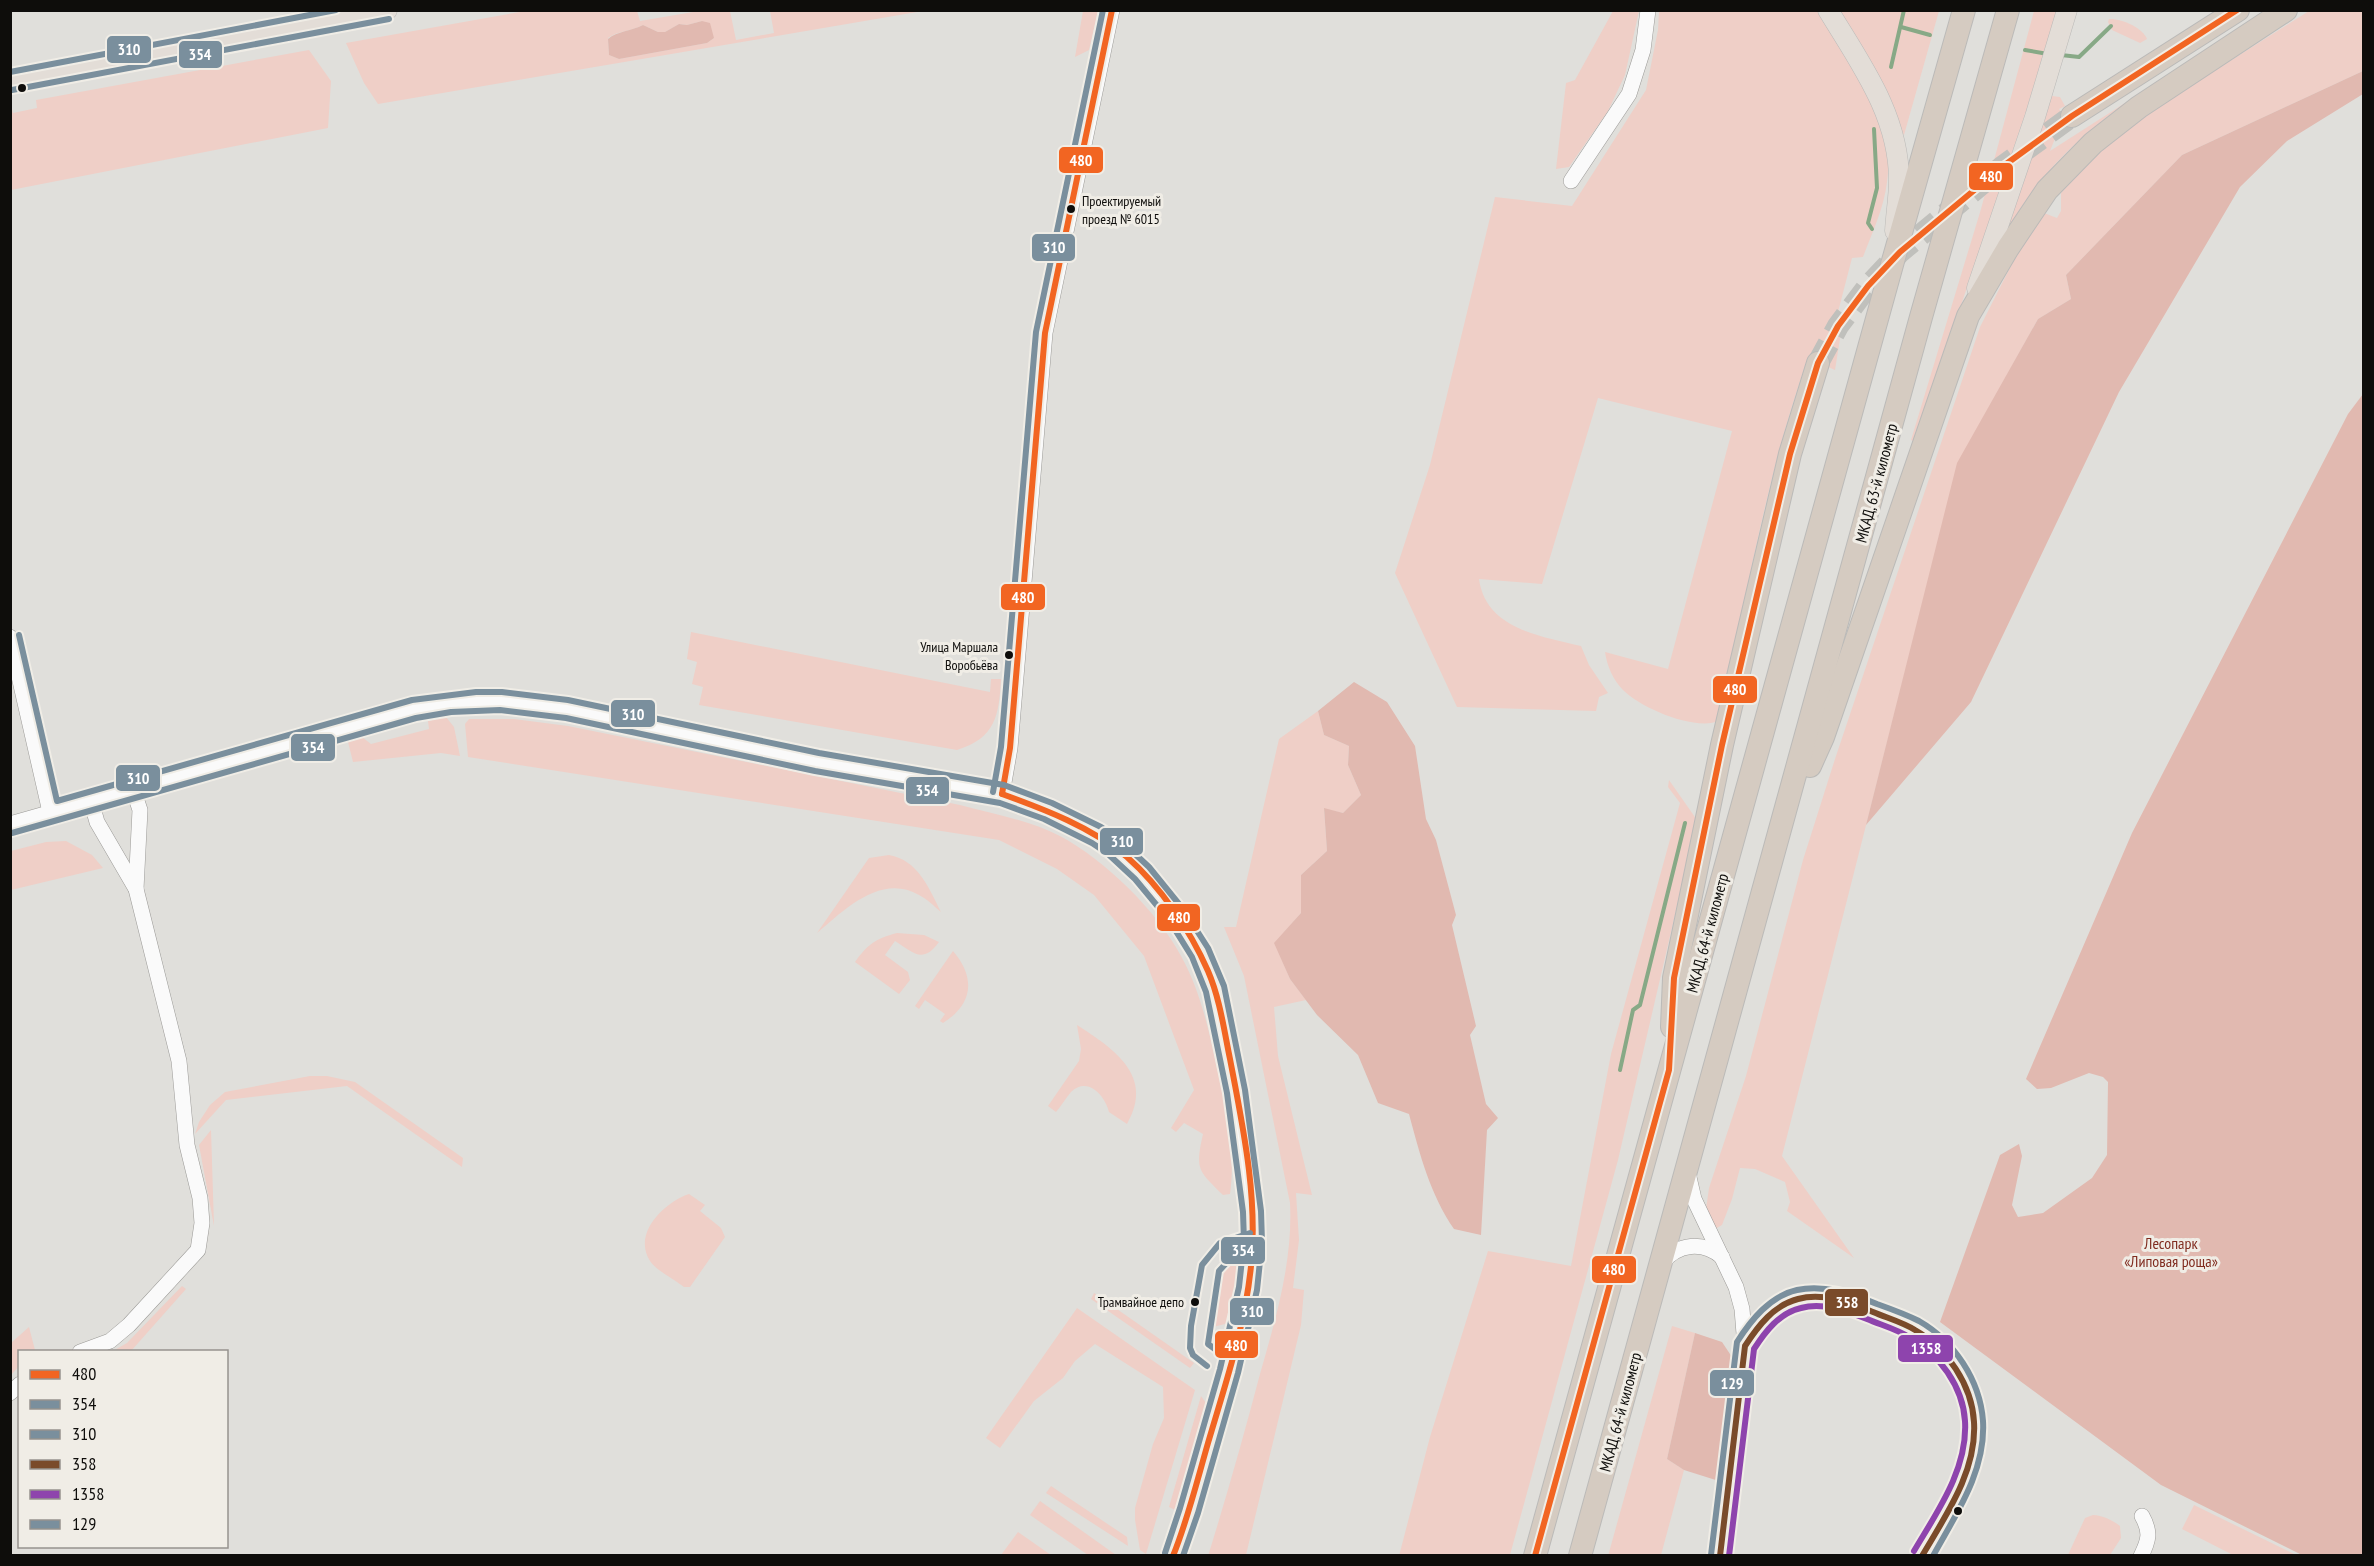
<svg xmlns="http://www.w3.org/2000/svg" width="2374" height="1566" font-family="'PT Sans Narrow',sans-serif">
<rect width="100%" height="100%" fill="#e0dfdb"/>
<!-- green -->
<g fill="#efcfc7" fill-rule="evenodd">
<path d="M525 11H637L640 21 699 11H730L736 40 774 33 770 11H923L378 104 364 83 346 43ZM702 21 714 38 707 43 619 59 609 55 608 38C617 31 632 31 643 25L658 32H665L679 24 687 25Z"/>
<path d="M1083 11H1098L1089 50 1075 57Z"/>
<path d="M1613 11H1639L1625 75 1608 111 1569 167 1556 169 1566 83 1575 80Z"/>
<path d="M1659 11H1819C1849 61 1896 120 1887 182 1884 208 1872 233 1863 257L1852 258 1838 312 1844 314 1835 370 1808 358C1766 475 1746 600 1719 721 1694 731 1641 708 1623 690 1613 680 1607 666 1605 652L1668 669 1732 431 1598 398 1542 584 1479 579C1486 629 1540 636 1581 646L1589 665 1608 693 1599 697 1596 711 1457 707 1395 573 1430 465 1495 197 1572 206 1646 90 1658 30Z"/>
<path d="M1836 11H1939L1904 135 1901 130Z"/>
<path d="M2034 11H2057L2025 115 1915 442 1911 440 1981 209Z"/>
<path d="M2309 11H2363V71L2182 155 2066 275 2071 299 2038 319 1958 463 1782 1156 1854 1258 1787 1211 1790 1202 1785 1182 1755 1169 1740 1168 1732 1199 1722 1225 1715 1229 1706 1209 1709 1188 1746 1076 1803 860 1835 759 1980 327 2020 248 2044 213 2057 218 2061 211V193L2085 165 2116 136 2159 106Z"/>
<path d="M2109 19C2121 18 2143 28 2147 39L2140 43 2112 30 2108 22Z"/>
<path d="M309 50 331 81 328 128 11 190V105L13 113 37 108 36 100Z"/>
<path d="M2139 94C2086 130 2040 171 2009 228L2005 226 2052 96 2060 97 2065 106 2059 109 2064 116 2050 151Z"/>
<path d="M691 632 990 692 991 679H1001C999 715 996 738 957 750L699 705 703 687 692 684 697 662 687 659Z"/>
<path d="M1318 711 1324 735 1349 746 1348 765 1361 795 1343 813 1324 809 1327 851 1301 875V913L1275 943 1290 979 1306 1000 1274 1007 1278 1056 1312 1195 1296 1193 1299 1240 1293 1288 1304 1290 1301 1325 1246 1555 1208 1556C1227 1495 1244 1435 1260 1374 1276 1318 1293 1261 1290 1203L1244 976 1224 927H1236L1279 739Z"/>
<path d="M446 717 454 727 460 756 441 753 353 762 348 742 362 737 371 744 429 729 428 721Z"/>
<path d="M469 719H514L568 726 960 805C993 814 1029 820 1060 836 1105 860 1156 910 1181 956 1200 990 1209 1030 1217 1068 1226 1108 1236 1153 1230 1194L1223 1195C1198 1170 1195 1170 1203 1134L1184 1123 1176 1132 1171 1128 1194 1090 1144 956 1094 895 1057 869 999 840 468 757 465 724Z"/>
<path d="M1669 780 1697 820 1618 1160 1510 1555 1399 1556 1430 1437 1488 1251 1571 1266 1611 1054 1680 803 1668 787Z"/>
<path d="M66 841 92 855 103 868 11 890V851L46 842Z"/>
<path d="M889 855C918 860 929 888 941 912 934 906 927 899 919 895 881 873 844 910 817 933L869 858Z"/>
<path d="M897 933 924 935 939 942C922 965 913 952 895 941L885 955 908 972 910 980 899 994 855 962C868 944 875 939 897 933Z"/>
<path d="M953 951C976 978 973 1004 943 1023L940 1021 945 1014 925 1000 919 1009 915 1006Z"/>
<path d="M1077 1025C1114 1049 1155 1076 1127 1124L1109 1112C1105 1095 1087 1076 1071 1092 1066 1098 1061 1106 1056 1112L1048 1106 1079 1061 1081 1049Z"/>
<path d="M310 1076H327L355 1082 463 1158 462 1167 347 1086 226 1100 195 1134 199 1122 210 1105 225 1092Z"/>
<path d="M211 1130 214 1226 199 1145Z"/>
<path d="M689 1194 705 1205 700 1211 721 1228 725 1237 690 1287H684C674 1279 657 1271 650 1261 632 1233 665 1202 689 1194Z"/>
<path d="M1241 1261 1242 1266 1233 1322 1213 1327 1221 1269 1225 1265Z"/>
<path d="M182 1286 186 1289 131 1351H113L127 1343Z"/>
<path d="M1094 1293 1194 1363 1190 1368 1091 1299Z"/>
<path d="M1077 1308 1195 1390 1146 1554 1140 1550 1135 1520V1508L1153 1444 1164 1418 1163 1387 1095 1344 1075 1361 1063 1378 1034 1401 1000 1448 986 1438Z"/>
<path d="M1672 1326 1695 1333 1667 1459 1684 1470 1661 1555 1608 1556Z"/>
<path d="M29 1327 35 1350 20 1352 19 1366 11 1375V1343Z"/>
<path d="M1201 1396 1206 1403 1177 1511 1169 1507Z"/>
<path d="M1051 1486 1127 1537 1128 1546 1046 1493Z"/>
<path d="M1040 1501 1116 1555H1088L1030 1515Z"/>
<path d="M2194 1505 2296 1555H2233L2182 1529Z"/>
<path d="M2093 1515C2102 1515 2112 1520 2120 1526L2121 1538 2110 1555H2068L2085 1518Z"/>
<path d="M1018 1532 1051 1555H1001Z"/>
</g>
<!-- forest -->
<g fill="#e1b9b0">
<path d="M702 21 710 23 714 38 707 43 619 59 609 55 608 39C617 31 632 31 643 25L658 32H665L679 24 687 25Z"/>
<path d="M2363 71V94L2287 141 2240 187 2119 392 1971 702 1866 825 1957 463 2038 319 2071 299 2066 275 2182 155Z"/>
<path d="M2363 394V1555H2302L2161 1485 1940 1322 2000 1155 2019 1144 2022 1156 2012 1205 2018 1217 2043 1213 2092 1178 2107 1155 2108 1082 2103 1077 2089 1073 2051 1088 2037 1089 2026 1079 2132 833 2348 414Z"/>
<path d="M1354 682 1387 702 1415 746 1426 819 1436 840 1456 915 1452 925 1476 1026 1470 1035 1486 1104 1498 1118 1487 1130 1481 1235 1454 1229C1430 1194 1420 1155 1409 1114L1378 1103 1358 1055 1317 1015 1290 979 1274 943 1301 913V875L1327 851 1324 808 1343 813 1361 795 1348 765 1349 746 1324 735 1318 711Z"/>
<path d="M1695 1333 1722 1342 1732 1357 1722 1482 1684 1470 1667 1459Z"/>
</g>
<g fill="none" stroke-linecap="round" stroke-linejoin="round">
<!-- stream -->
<g stroke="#87a986" stroke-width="4">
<path d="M1901 27 1930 35"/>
<path d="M2025 50 2048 54"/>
<path d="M2061 55 2079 57 2111 26"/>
<path d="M1891 67 1904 10"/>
<path d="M1872 229 1868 223 1877 188 1874 129"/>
<path d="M1620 1070 1633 1010 1640 1005 1685 823"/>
</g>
<!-- highway-tunnel -->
<path stroke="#c0c0bc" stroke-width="22" stroke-dasharray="22 11" stroke-linecap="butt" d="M1818 363 1838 326 1868 286 1900 252 2002 167 2072 116"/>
<!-- minor casing -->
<g stroke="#9b9a97" stroke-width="16">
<g id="minor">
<path d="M1571 181 1629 94 1643 50 1648 10"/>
<path d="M10 637 50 812"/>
<path d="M133 789 140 810 136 889"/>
<path d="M1002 794 1010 748 1045 333 1112 10"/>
<path d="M10 824 414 709 450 703 476 701H501L567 709 817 762 1002 794 1048 811 1097 835 1113 846 1142 873 1176 915 1200 953 1215 989 1236 1091 1252 1211 1253 1241 1248 1288 1229 1371 1189 1511 1173 1556"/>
<path d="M1688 1173 1694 1199 1736 1287 1742 1309 1745 1346 1720 1556"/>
<path d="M1662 1263C1678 1243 1703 1241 1722 1257"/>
<path d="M1745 1346C1758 1326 1773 1306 1798 1299 1822 1293 1851 1302 1873 1312 1888 1318 1905 1323 1919 1332 1949 1352 1972 1385 1974 1422 1977 1471 1945 1515 1922 1556"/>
<path d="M80 1352 110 1341 129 1325 198 1250 202 1223 200 1198 187 1145 179 1061 136 889 97 822 91 801"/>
<path d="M10 1393 20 1384"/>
<path d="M2141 1556C2149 1540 2151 1532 2142 1516"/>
</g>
</g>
<!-- major casing -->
<g stroke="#bbbab8" stroke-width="21">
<g id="major">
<path d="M1828 10C1860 63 1899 115 1899 180 1899 196 1896 214 1895 231"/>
<path d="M10 81 387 10"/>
<path d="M1977 288 2035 117 2067 10"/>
</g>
</g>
<!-- highway casing -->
<g stroke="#bbbab8" stroke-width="24">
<g id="highway">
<path d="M2072 116 2238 10"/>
<path d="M1810 766 1823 737 1968 316 2008 248 2047 190 2093 143 2139 107 2286 10"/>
<path d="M1672 1027 1674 978 1722 745 1790 454 1818 363"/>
<path d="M1535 1556 1893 261 1964 10"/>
<path d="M1580 1556 1921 317 2008 10"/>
</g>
</g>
<!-- minor -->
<use href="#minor" stroke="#fafafa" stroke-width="15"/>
<!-- major -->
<use href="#major" stroke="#e3ddd7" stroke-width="20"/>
<!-- highway -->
<use href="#highway" stroke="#d5cbc1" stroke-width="22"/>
<!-- bus-1 casing -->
<g stroke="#f0ede6" stroke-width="10">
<g id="bus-1">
<path d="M1002 794C1046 810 1091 827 1127 857 1161 887 1190 930 1208 971 1220 999 1224 1030 1230 1059 1243 1127 1258 1197 1251 1266 1245 1327 1225 1385 1208 1443 1197 1481 1188 1519 1173 1556"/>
<path d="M1002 794 1010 748 1045 333 1112 10"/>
<path d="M1535 1556 1669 1070 1674 978 1722 745 1790 454 1818 363 1838 326 1868 286 1900 252 2002 167 2072 116 2237 10"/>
</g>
</g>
<!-- bus-2 casing -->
<g stroke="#f0ede6" stroke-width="10">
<g id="bus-2">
<path d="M12 90 389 19"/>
<path d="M12 833 416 718 451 712 500 710 566 718 815 771 1000 803 1044 819 1092 843 1107 853 1135 879 1169 920 1192 957 1206 992 1227 1093 1243 1212 1244 1241 1239 1287 1220 1369 1180 1508 1165 1553"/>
<path d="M1219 1352 1208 1344 1219 1271 1230 1259 1256 1249"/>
</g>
</g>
<!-- bus-3 casing -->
<g stroke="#f0ede6" stroke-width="10">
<g id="bus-3">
<path d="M10 72 336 10"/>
<path d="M19 635 57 801 412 700 476 692H502L568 700 819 753 1004 785 1052 803 1101 827 1119 839 1149 867 1183 909 1208 948 1224 986 1245 1090 1261 1211 1262 1242 1257 1290 1238 1373 1198 1513 1183 1556"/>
<path d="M993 792 1001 747 1036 332 1103 10"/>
<path d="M1207 1366 1193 1355 1190 1348 1191 1326 1202 1265 1220 1243 1250 1233"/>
</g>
</g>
<!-- bus-4 casing -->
<g stroke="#f0ede6" stroke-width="10">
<path id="bus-4" d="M1720 1556 1745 1346C1758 1326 1774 1305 1798 1299 1824 1292 1850 1303 1873 1312 1887 1318 1902 1322 1915 1330 1947 1348 1972 1385 1974 1422 1977 1471 1946 1515 1922 1556"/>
</g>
<!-- bus-5 casing -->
<g stroke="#f0ede6" stroke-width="10">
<path id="bus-5" d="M1729 1556 1754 1349C1765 1332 1779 1313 1801 1308 1823 1302 1847 1311 1867 1319 1881 1325 1896 1329 1909 1337 1939 1353 1963 1387 1965 1421 1968 1469 1937 1512 1914 1551"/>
</g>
<!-- bus-6 casing -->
<g stroke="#f0ede6" stroke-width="10">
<path id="bus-6" d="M1711 1555 1737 1342C1751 1320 1770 1296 1797 1290 1824 1284 1852 1294 1877 1304 1891 1309 1905 1314 1919 1321 1954 1341 1980 1380 1983 1421 1986 1471 1956 1514 1933 1556"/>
</g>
<!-- bus-1 -->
<use href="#bus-1" stroke="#f26522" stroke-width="6"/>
<!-- bus-2 -->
<use href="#bus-2" stroke="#7a8f9d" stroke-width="6"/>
<!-- bus-3 -->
<use href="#bus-3" stroke="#7a8f9d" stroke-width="6"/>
<!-- bus-4 -->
<use href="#bus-4" stroke="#7a4b2a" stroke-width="6"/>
<!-- bus-5 -->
<use href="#bus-5" stroke="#8e44ad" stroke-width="6"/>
<!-- bus-6 -->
<use href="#bus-6" stroke="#7a8f9d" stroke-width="6"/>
</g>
<!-- markers -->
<g fill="#0e0d0b" stroke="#f0ede6" stroke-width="2">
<circle cx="22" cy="88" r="5"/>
<circle cx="1071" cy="209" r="5"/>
<circle cx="1009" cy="655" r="5"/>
<circle cx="1195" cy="1302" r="5"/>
<circle cx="1958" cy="1511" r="5"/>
</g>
<g text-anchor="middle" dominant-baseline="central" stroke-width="6" stroke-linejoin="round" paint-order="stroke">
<!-- bus labels -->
<g font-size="14" fill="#0e0d0b" stroke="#f0ede6" text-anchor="end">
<text x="1082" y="201" text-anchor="start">Проектируемый<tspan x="1082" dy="18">проезд № 6015</tspan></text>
<text x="998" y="647">Улица Маршала<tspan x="998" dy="18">Воробьёва</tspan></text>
<text x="1184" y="1302">Трамвайное депо</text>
</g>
<!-- street labels -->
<g font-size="16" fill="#0e0d0b" stroke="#f0ede6">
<text transform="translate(1876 483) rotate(-75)">МКАД, 63-й километр</text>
<text transform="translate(1707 933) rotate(-75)">МКАД, 64-й километр</text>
<text transform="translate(1620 1412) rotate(-75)">МКАД, 64-й километр</text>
</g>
<!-- park labels -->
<g font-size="16" fill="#802c1f" stroke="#f0ede6">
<text x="2171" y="1243">Лесопарк<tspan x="2171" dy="18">«Липовая роща»</tspan></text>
</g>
</g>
<g stroke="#f0ede6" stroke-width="2">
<rect x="106" y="35" width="46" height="29" rx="6" fill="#7a8f9d"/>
<rect x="178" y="40" width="45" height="29" rx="6" fill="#7a8f9d"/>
<rect x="1058" y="146" width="46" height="28" rx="6" fill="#f26522"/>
<rect x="1968" y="162" width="46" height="29" rx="6" fill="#f26522"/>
<rect x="1031" y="233" width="45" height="29" rx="6" fill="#7a8f9d"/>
<rect x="1000" y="583" width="46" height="28" rx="6" fill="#f26522"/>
<rect x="1712" y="675" width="46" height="29" rx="6" fill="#f26522"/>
<rect x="610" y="699" width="46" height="29" rx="6" fill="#7a8f9d"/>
<rect x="290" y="733" width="46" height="29" rx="6" fill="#7a8f9d"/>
<rect x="115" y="764" width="46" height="28" rx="6" fill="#7a8f9d"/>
<rect x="905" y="776" width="45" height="29" rx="6" fill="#7a8f9d"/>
<rect x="1099" y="827" width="45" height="29" rx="6" fill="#7a8f9d"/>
<rect x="1156" y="903" width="45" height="29" rx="6" fill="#f26522"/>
<rect x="1220" y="1236" width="46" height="29" rx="6" fill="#7a8f9d"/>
<rect x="1591" y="1255" width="46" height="29" rx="6" fill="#f26522"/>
<rect x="1824" y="1288" width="45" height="29" rx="6" fill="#7a4b2a"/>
<rect x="1229" y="1297" width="46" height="29" rx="6" fill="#7a8f9d"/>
<rect x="1214" y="1330" width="45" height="29" rx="6" fill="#f26522"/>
<rect x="1897" y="1334" width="57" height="29" rx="6" fill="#8e44ad"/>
<rect x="1709" y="1369" width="46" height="28" rx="6" fill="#7a8f9d"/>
</g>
<g font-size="16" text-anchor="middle" font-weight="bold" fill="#fff">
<text x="129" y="55">310</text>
<text x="200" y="60">354</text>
<text x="1081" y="166">480</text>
<text x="1991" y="182">480</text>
<text x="1054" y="253">310</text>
<text x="1023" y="603">480</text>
<text x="1735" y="695">480</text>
<text x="633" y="720">310</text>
<text x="313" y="753">354</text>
<text x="138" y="784">310</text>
<text x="927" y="796">354</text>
<text x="1122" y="847">310</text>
<text x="1179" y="923">480</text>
<text x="1243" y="1256">354</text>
<text x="1614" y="1275">480</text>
<text x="1847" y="1308">358</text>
<text x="1252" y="1317">310</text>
<text x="1236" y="1351">480</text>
<text x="1926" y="1354">1358</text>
<text x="1732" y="1389">129</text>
</g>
<!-- border -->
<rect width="2374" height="1566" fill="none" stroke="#0e0d0b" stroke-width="24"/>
<!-- legend -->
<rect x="18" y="1350" width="210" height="198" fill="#f0ede6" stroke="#96938e" stroke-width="1.5"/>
<rect x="30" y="1370" width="30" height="9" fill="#f26522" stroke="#96938e" stroke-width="1.5"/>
<text x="72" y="1380" font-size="18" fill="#0e0d0b">480</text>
<rect x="30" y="1400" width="30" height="9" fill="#7a8f9d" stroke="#96938e" stroke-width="1.5"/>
<text x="72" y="1410" font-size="18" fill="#0e0d0b">354</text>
<rect x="30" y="1430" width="30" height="9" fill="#7a8f9d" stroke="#96938e" stroke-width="1.5"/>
<text x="72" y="1440" font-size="18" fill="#0e0d0b">310</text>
<rect x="30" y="1460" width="30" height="9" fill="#7a4b2a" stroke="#96938e" stroke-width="1.5"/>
<text x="72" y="1470" font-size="18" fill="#0e0d0b">358</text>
<rect x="30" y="1490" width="30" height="9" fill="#8e44ad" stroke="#96938e" stroke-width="1.5"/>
<text x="72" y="1500" font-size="18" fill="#0e0d0b">1358</text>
<rect x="30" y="1520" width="30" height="9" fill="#7a8f9d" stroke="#96938e" stroke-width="1.5"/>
<text x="72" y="1530" font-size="18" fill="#0e0d0b">129</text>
</svg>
